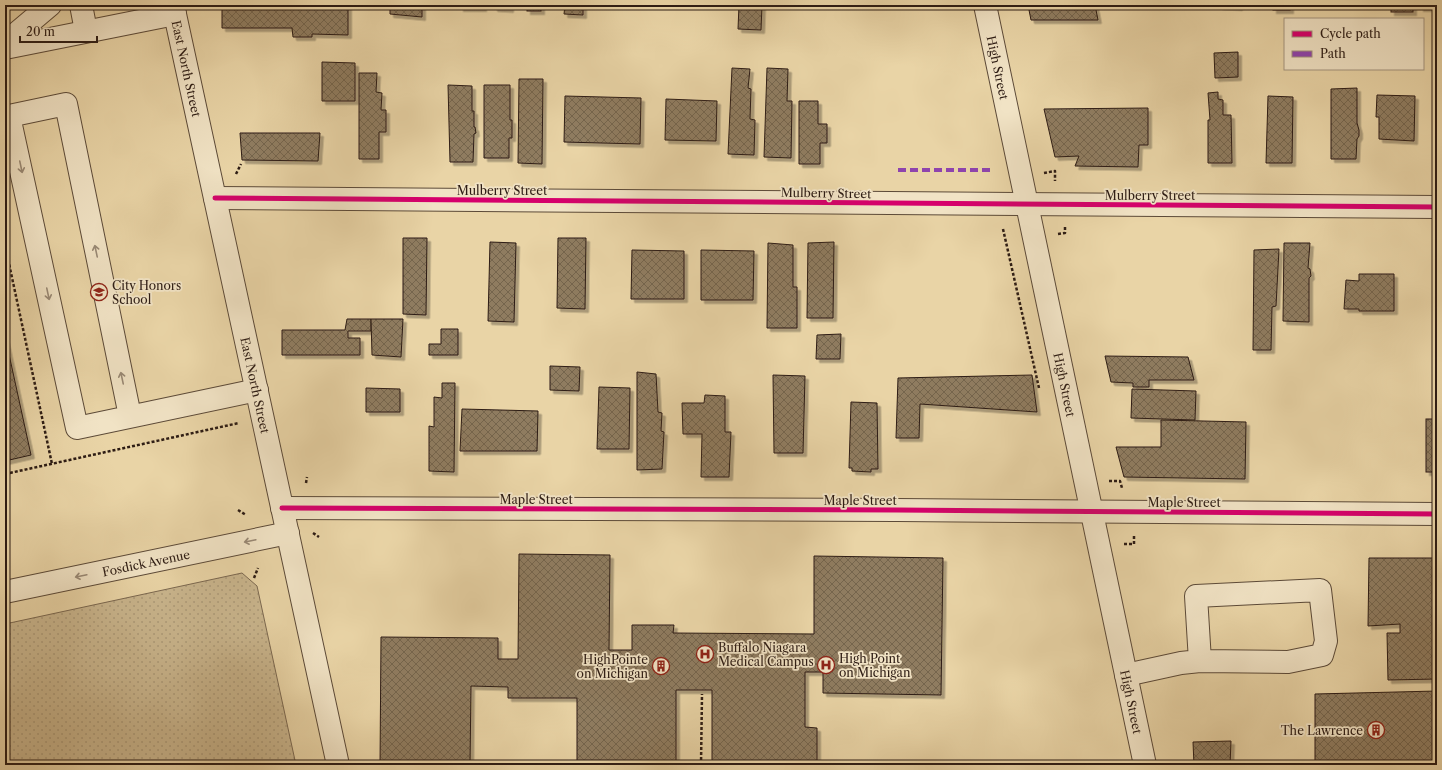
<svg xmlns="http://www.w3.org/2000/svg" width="1442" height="770" font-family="'Libre Caslon Text',serif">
<defs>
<pattern id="grass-dots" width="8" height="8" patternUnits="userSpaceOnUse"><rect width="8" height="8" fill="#c9b58d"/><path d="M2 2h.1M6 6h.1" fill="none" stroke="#ad9b79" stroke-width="1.8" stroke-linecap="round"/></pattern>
<pattern id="building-cross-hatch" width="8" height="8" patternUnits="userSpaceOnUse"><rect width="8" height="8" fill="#8f7c60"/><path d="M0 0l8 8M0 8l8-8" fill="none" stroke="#75654e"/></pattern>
<filter id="shadow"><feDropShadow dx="3.5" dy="3.5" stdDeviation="0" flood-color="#0004"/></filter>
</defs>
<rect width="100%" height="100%" fill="#e9d4a6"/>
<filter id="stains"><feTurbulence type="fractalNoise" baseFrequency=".005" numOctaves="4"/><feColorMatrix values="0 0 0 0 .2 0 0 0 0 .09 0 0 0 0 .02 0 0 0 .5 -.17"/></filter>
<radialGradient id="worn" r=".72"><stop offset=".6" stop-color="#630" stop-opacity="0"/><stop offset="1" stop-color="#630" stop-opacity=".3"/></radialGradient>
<!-- grass -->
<path fill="url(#grass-dots)" stroke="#7b6850" d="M242 573 257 586 296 765H5V624Z"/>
<!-- building -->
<g fill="url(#building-cross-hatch)" stroke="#2d1c14" filter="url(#shadow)">
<path d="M222 5H348V35L312 34V37H293L292 28H222Z"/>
<path d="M390 5H422V17L390 14Z"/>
<rect x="460" y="5" width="23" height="3"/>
<path d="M494 5H510V9L494 8Z"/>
<rect x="527" y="5" width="14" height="6"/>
<path d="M565 5H583V15L564 14Z"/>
<path d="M739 5H762L761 30 738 29Z"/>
<path d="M1028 5H1095L1098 20H1031Z"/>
<path d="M1219 5H1239V7L1219 6Z"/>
<rect x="1273" y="5" width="17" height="5"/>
<rect x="1391" y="5" width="22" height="7"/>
<rect x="1420" y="5" width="17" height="3"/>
<path d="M1238 52V77L1215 78 1214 53Z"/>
<path d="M322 62 355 63V101H322Z"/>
<path d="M732 68 750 69 748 88 751 89 750 119 755 120 754 155 728 154Z"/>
<path d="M767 68 788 69 787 101H792L791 158 764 157Z"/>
<path d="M359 73H377L376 92 382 93 381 110H386V132H379V159H359Z"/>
<path d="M519 79H543L542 164 518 163Z"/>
<path d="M448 85 472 86V111H474V127H475L476 133 474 134 473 162H450Z"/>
<path d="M484 85H510V120H512V138H509V158H484Z"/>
<path d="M1357 88V123L1359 130V136L1357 139 1356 159H1331V89Z"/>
<path d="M1218 92V99L1223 100V115H1231L1232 163H1208V120H1210L1208 93Z"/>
<path d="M1377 95 1415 96 1414 141 1379 139V117H1376Z"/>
<path d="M565 96 641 98 640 144 564 142Z"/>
<path d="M1268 96 1293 97 1292 163H1266Z"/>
<path d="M666 99 717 101 716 141 665 140Z"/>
<path d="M799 101H818V124H827V143H820V164H799Z"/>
<path d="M1148 108V145H1139L1138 167 1075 166 1079 156 1055 157 1044 109Z"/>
<path d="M240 133H320L318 161 242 160Z"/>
<path d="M403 238H427L426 315 403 314Z"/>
<path d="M558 238H586L585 309 557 308Z"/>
<path d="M490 242 516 243 514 322 488 321Z"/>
<path d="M834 242 833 318H807L808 243Z"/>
<path d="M768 243 793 245V287H797V328H767Z"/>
<path d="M1284 243H1310L1308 268 1310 269 1311 276 1309 278V322L1283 321Z"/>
<path d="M1279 249 1276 306 1272 307 1271 350H1253L1254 250Z"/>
<path d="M632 250 684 251V299H631Z"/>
<path d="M701 250 754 251 753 300H701Z"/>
<path d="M1359 274H1394V311H1359V309H1344L1346 280 1359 281Z"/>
<path d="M347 319H371V331H348V338H360V355H282V330H345Z"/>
<path d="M371 319H403L401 357 372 355Z"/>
<path d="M441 329H458V355H429V344H441Z"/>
<path d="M841 334 840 359H816L817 335Z"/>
<path d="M5 336 31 455 5 461Z"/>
<path d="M1105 356 1188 357 1194 380H1149V387H1133V383L1111 382Z"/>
<path d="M550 366 580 367 579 391 550 390Z"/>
<path d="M637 372 656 374 658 412 662 413 661 431 664 432 662 469 637 470Z"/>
<path d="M773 375 805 376 803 453H774Z"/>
<path d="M1032 375 1037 412 920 404 919 438H896L898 378Z"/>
<path d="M442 383H455L454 472 429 471V426L434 427V397L442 398Z"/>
<path d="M599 387 630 388 629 449H597Z"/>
<path d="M366 388 400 389V412H366Z"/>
<path d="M1132 389 1196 391 1195 420 1131 418Z"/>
<path d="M705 395 725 396V432H731L729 477H701L702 434H683L682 403H704Z"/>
<path d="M851 402 877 403 878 469H871V472L852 471V468H849Z"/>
<path d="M462 409 538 411 537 451H460Z"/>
<rect x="1426" y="419" width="11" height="53"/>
<path d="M1161 420 1246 422 1245 479 1124 477 1116 447H1161Z"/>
<path d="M519 554 610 555 609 650H632V625H674L673 633 814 634V556L943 558 941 695 823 693V672H805V727L817 728V765H712V690H676V765H577V698H508V687L471 686 470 765H380L381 637 498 638V659H518Z"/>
<path d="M1369 558H1437V625H1435V629L1437 630V679L1388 680 1387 633H1400V624L1368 626Z"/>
<path d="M1437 691V765H1315V694Z"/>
<path d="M1231 741 1230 765H1194L1193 742Z"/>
</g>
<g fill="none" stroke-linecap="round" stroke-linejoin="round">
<!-- minor casing -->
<g stroke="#5c4a38" stroke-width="24">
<g id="minor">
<path d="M81 5 86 31"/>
<path id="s1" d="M173 5 338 765"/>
<path id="s2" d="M985 5 1145 765"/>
<path d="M5 43 50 5"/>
<path d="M5 48 175 14"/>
<path d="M215 198 1437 207"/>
<path d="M130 416 66 104 9 116 77 428 257 390"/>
<path d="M282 508 898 510 1437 514"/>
<path id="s3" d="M5 592 288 533"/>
<path d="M1126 675 1181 663 1200 661 1288 662 1322 655 1326 641 1320 590 1196 596 1200 661"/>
</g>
</g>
<!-- path -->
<g stroke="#2d1c14" stroke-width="2.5" stroke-dasharray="3 2" stroke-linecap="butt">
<path d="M1044 173 1055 171V181"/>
<path d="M236 174 241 164"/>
<path d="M1003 229 1039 388"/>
<path d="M1058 234 1065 233V227"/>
<path d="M5 245 52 464"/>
<path d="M5 474 239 423"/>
<path d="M1109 481H1120L1122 488"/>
<path d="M306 483 307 477"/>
<path d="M238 510 246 515"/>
<path d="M313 533 319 537"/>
<path d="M1124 544H1134V535"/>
<path d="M254 578 258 568"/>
<path d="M701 765 702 694"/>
</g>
<!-- minor -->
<use href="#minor" stroke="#f1e3c5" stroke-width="22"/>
<!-- quiet -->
<path stroke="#8e44ad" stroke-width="4" stroke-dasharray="8 4" stroke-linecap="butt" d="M898 170H992"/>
<!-- cycleway casing -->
<g stroke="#f1e3c5" stroke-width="8">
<g id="cycleway">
<path d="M215 198 1437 207"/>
<path d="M282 508 898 510 1437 514"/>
</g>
</g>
<!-- cycleway -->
<use href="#cycleway" stroke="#d6006c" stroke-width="5"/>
</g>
<!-- one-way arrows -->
<defs><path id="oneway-shaft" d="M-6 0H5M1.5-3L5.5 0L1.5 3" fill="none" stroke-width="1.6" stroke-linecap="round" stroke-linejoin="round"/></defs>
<g stroke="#998975">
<use href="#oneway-shaft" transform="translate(21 167) rotate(78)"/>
<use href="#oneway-shaft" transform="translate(96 251) rotate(-102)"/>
<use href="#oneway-shaft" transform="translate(48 294) rotate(78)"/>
<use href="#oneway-shaft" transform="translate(122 378) rotate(-102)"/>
<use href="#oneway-shaft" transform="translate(250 541) rotate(168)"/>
<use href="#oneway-shaft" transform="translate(81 576) rotate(168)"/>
</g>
<!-- icons -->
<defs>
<g id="school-ring" transform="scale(0.9)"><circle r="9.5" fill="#f1e3c5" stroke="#8f2418" stroke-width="1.5"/><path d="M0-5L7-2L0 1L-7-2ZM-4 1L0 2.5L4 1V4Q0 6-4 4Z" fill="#8f2418"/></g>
<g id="hospital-ring" transform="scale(0.9)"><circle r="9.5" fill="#f1e3c5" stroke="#8f2418" stroke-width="1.5"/><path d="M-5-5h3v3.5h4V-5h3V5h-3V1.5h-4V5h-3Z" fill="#8f2418"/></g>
<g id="building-ring" transform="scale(0.9)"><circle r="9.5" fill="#f1e3c5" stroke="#8f2418" stroke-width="1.5"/><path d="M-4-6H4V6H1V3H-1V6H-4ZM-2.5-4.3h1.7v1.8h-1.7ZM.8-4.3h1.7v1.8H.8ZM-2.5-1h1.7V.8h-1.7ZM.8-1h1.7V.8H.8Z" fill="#8f2418"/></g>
</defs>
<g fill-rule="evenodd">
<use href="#school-ring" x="99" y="292"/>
<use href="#hospital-ring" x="705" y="654"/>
<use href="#hospital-ring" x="826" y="665"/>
<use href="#building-ring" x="661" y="666"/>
<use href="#building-ring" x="1376" y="730"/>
</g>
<g text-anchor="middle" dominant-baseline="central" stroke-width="3.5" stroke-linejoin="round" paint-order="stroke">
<!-- street labels -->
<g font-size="12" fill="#2d1c14" stroke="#f1e3c5">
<text stroke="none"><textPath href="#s1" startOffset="65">East North Street</textPath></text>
<text stroke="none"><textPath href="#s2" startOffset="64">High Street</textPath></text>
<text x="502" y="190">Mulberry Street</text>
<text transform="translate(826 193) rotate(1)">Mulberry Street</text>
<text x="1150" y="195">Mulberry Street</text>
<text stroke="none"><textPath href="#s1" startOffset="389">East North Street</textPath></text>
<text stroke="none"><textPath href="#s2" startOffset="388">High Street</textPath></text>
<text x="536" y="499">Maple Street</text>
<text x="860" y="500">Maple Street</text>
<text x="1184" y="502">Maple Street</text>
<text stroke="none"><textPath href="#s3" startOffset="144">Fosdick Avenue</textPath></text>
<text stroke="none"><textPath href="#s2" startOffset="712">High Street</textPath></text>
</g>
<!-- poi labels -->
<g font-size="12" fill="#2d1c14" stroke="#f1e3c5" text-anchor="start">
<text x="112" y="285">City Honors<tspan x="112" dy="14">School</tspan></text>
<text x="718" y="647">Buffalo Niagara<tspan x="718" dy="14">Medical Campus</tspan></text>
<text x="839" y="658">High Point<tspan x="839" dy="14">on Michigan</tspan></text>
<text x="648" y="659" text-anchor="end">HighPointe<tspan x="648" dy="14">on Michigan</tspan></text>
<text x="1363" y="730" text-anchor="end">The Lawrence</text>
</g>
</g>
<!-- margin -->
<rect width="1442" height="770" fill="none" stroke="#e9d4a6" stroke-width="20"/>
<rect x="6" y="6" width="1430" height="758" fill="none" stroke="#2d1c14" stroke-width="2"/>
<rect x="10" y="10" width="1422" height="750" fill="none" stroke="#2d1c14"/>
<!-- legend -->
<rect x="1284" y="18" width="140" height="52" fill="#f1e3c5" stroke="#a3937e"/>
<rect x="1292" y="31" width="20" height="6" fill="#d6006c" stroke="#a3937e"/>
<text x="1320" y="38" font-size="12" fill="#2d1c14">Cycle path</text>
<rect x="1292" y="51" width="20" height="6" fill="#8e44ad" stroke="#a3937e"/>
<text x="1320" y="58" font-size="12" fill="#2d1c14">Path</text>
<!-- scale -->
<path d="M20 36v6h77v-6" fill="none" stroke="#2d1c14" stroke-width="2"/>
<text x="26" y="36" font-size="12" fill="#2d1c14" stroke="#f1e3c5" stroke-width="3" paint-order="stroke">20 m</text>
<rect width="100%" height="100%" filter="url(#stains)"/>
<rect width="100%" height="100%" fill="url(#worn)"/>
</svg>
